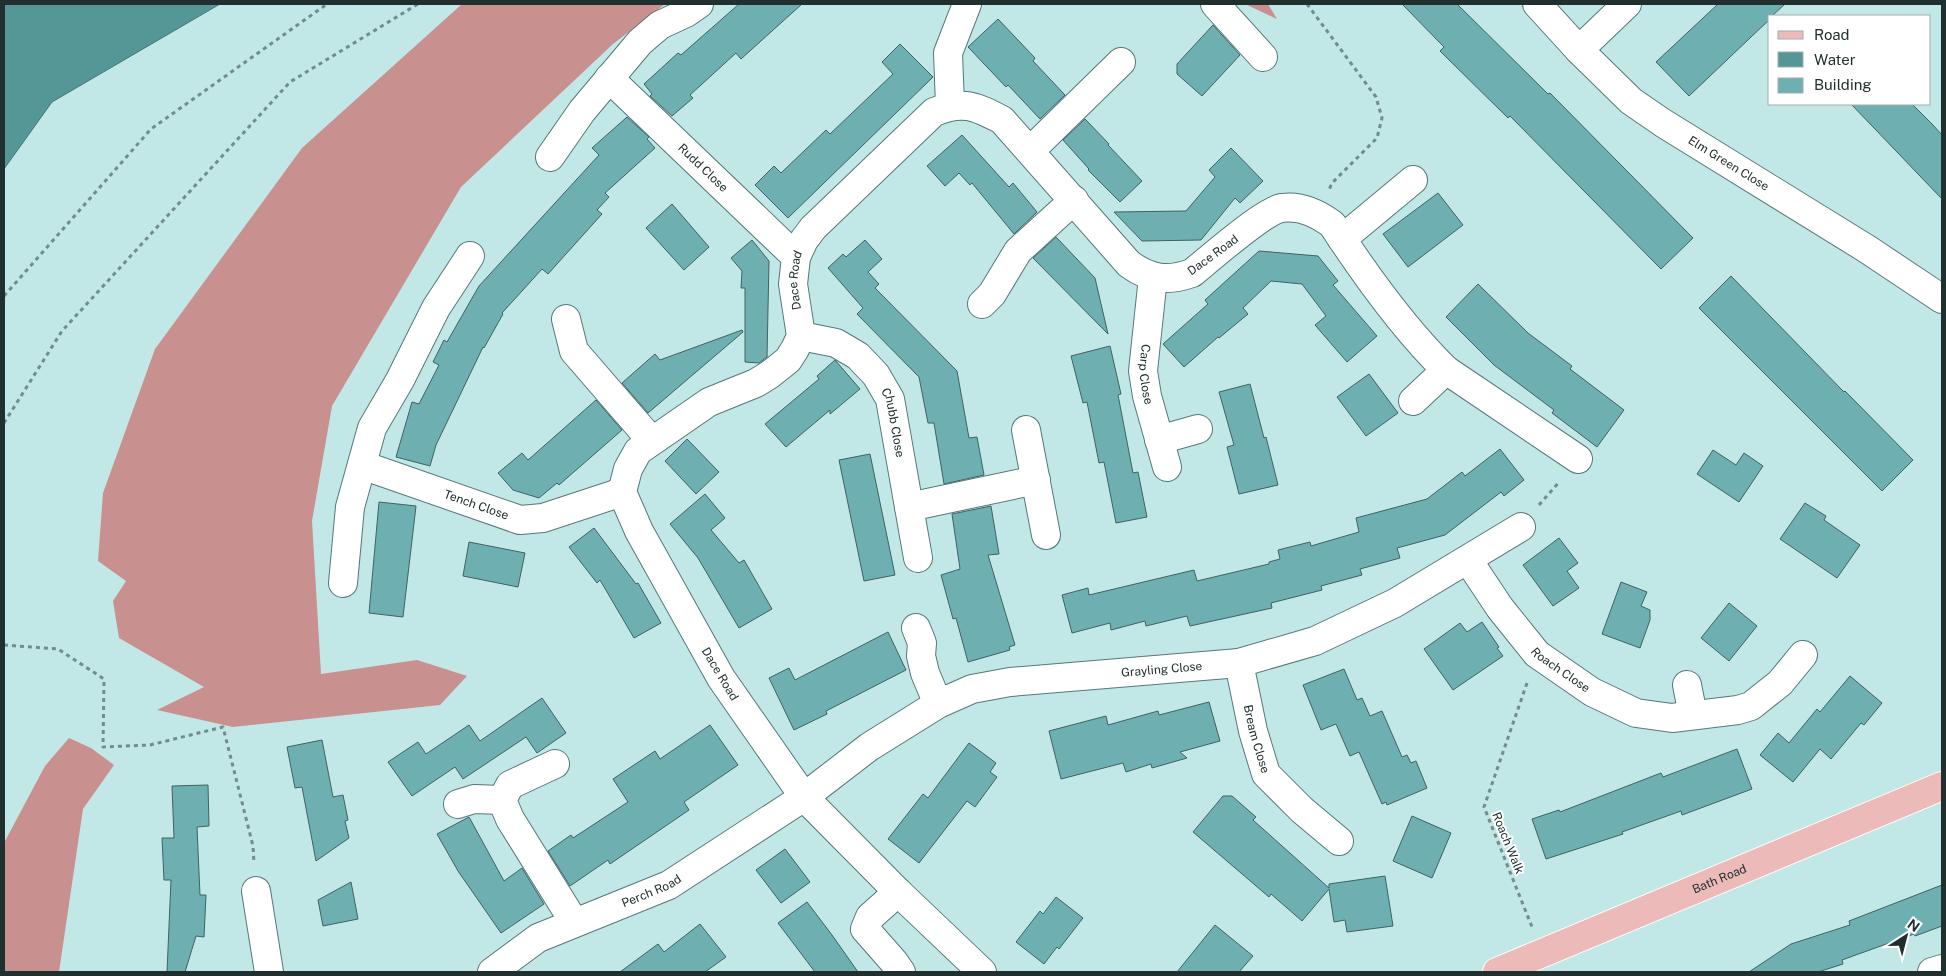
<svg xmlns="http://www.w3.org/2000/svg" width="1946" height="976" font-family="'Public Sans',sans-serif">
<rect width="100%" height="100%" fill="#c2e7e7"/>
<!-- forest -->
<g fill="#c89190">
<path d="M462 4H665L613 44 461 187 332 406 312 521 321 674 417 660 467 676 440 705 233 727 157 710 204 687 119 638 113 601 126 581 98 561 103 493 155 349 302 148Z"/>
<path d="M1245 4H1268L1277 19Z"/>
<path d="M69 738 91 748 114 765 83 809 59 972H4V843L45 766Z"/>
</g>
<!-- water -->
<path fill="#559697" stroke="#457778" d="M4 4H220L52 102 4 169Z"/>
<!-- building -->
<g fill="#6eb0b1" stroke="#406262">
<path d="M739 4H802L741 59 736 53 690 95 693 98 672 116 650 96 652 94 644 84 678 53 681 55Z"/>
<path d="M1402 4H1457L1548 94 1550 93 1693 238 1661 269 1510 116 1508 118 1440 51 1444 47Z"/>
<path d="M1718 4H1785L1772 16H1770V19L1689 96 1656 62Z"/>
<path d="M998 19 1035 58 1033 61 1065 95 1040 119 1008 85 1006 87 968 47Z"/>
<path d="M1213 25 1240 55 1202 96 1177 74V64Z"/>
<path d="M900 44 933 77 788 218 755 185 774 166 781 173 826 130 830 134 893 74 882 62Z"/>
<path d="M1851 104H1912L1932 124 1942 135V199Z"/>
<path d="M627 117 649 137 647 139 655 148 605 193 609 197 597 210 602 214 548 274 542 269 502 313 503 314 484 348 483 347 436 445 430 466 396 457 412 402 419 404 439 365 433 362 444 340 447 342 479 286 599 155 592 148Z"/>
<path d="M1085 119 1109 144 1108 145 1142 181 1120 202 1088 170 1089 169 1063 140Z"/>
<path d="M962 135 1009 187 1013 183 1037 212 1014 234 972 183 970 185 959 173 945 186 927 166Z"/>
<path d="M1231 148 1263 181 1240 203 1235 198 1201 240 1142 241 1114 212 1186 211 1215 177 1209 170Z"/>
<path d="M1438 193 1463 225 1408 267 1383 234Z"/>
<path d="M672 204 709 247 684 270 646 228Z"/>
<path d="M1056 237 1095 278 1108 334 1033 258Z"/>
<path d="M752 240 769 261 767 357 759 363 745 362V288H741L742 271 731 258Z"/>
<path d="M865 240 882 259 868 272 879 284 875 288 957 371 969 438 977 437 984 475 944 484 934 423H928L919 377 857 314 863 308 828 268 843 254 846 257Z"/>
<path d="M1259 251 1318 256 1338 281 1333 285 1377 336 1347 362 1315 325 1326 316 1302 284 1271 281 1243 308 1248 314 1219 338 1218 337 1184 367 1163 344 1208 304 1205 300Z"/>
<path d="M1731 276 1844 392 1845 391 1913 460 1882 491 1699 308Z"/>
<path d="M1478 284 1528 333 1572 366 1570 369 1624 410 1597 447 1552 413 1554 410 1494 365 1446 317Z"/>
<path d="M742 330 743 332 648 413 622 383 655 354 660 360Z"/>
<path d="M1110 346 1121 394 1118 395 1133 473 1138 472 1147 517 1116 523 1104 462 1099 463 1087 402 1083 403 1071 356Z"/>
<path d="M835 360 860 389 830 414V410L786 447 765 424 819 379 817 376Z"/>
<path d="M1369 374 1398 413 1366 436 1337 397Z"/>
<path d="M1250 384 1264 438 1266 437 1278 485 1239 494 1227 447 1234 445 1219 392Z"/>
<path d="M596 400 622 430 559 485 557 483 539 498 513 490 498 473 522 453 528 460Z"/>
<path d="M687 439 719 472 696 494 665 461Z"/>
<path d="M1500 449 1524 480 1504 496 1501 492 1445 535 1397 548 1400 558 1360 569 1362 575 1321 586 1322 590 1271 603 1272 608 1190 626 1187 616 1146 626 1145 621 1111 630 1110 623 1072 633 1062 595 1088 588 1089 595 1194 570 1197 581 1269 564V562L1280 559 1278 550 1310 542 1311 546 1359 532 1356 518 1427 499 1462 472 1465 476Z"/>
<path d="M1713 450 1736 465 1744 453 1763 466 1739 502 1697 474Z"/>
<path d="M870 454 895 575 864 581 839 460Z"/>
<path d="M705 494 725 518 711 530 739 563 744 560 772 609 739 628 698 558 670 524Z"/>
<path d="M379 502 416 506 403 617 369 613Z"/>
<path d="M1805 503 1826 516 1824 520 1860 545 1837 578 1780 539Z"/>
<path d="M991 506 999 554 988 555 1015 645 1009 647 1010 650 968 662 956 618 953 619 941 575 960 569 952 514Z"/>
<path d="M594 528 636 584 638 583 661 623 634 638 600 580 597 583 569 547Z"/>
<path d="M1559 538 1578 563 1567 571 1579 588 1553 606 1523 565Z"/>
<path d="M469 542 525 553 518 587 463 576Z"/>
<path d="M1621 582 1647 592 1641 606 1650 610V620L1640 648 1602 634Z"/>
<path d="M1729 603 1757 626 1729 661 1701 638Z"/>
<path d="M1482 622 1499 647 1497 648 1503 656 1453 690 1424 649 1460 623 1467 632Z"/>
<path d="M888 632 906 670 826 711 827 714 794 730 769 678 789 668 795 680Z"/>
<path d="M1344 669 1357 700 1362 698 1370 716 1382 711 1402 757 1407 755 1411 763 1416 761 1427 788 1387 805 1386 802 1382 804 1359 752 1350 756 1336 724 1321 730 1303 685Z"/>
<path d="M1850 676 1882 703 1864 725 1861 723 1831 759 1820 749 1793 782 1760 755 1778 733 1789 743 1817 709 1820 712Z"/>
<path d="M542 698 566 733 537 753 526 737 463 779 455 767 412 796 388 762 418 742 426 754 469 725 480 741Z"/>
<path d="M1209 702 1220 741 1180 752 1187 758 1152 768 1151 764 1126 772 1123 763 1061 779 1049 731 1106 716 1108 725 1158 711 1159 715Z"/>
<path d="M710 725 738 765 684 802 689 810 610 864 608 860 570 886 548 851 571 835 573 838 628 802 613 779 655 751 660 759Z"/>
<path d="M322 740 333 797 343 795 348 820 345 821 349 838 316 861 302 787 295 788 287 747Z"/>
<path d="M969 743 996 763 990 772 997 777 975 807 967 801 919 863 888 839 923 794 928 798Z"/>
<path d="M1737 749 1752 789 1682 815 1681 811 1622 832 1623 834 1546 859 1532 819 1559 810 1560 812 1661 773 1663 777Z"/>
<path d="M208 785 209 826 197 827 200 895H206L204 937 196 936 185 972H167L171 880H164L162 838H174L172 786Z"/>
<path d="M1223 796H1232L1256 817 1253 820 1329 888V884L1385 876 1393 926 1347 932 1345 920 1334 922 1329 889 1302 921 1271 894 1269 897 1193 832Z"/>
<path d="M1412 816 1451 833 1432 878 1393 861Z"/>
<path d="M469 817 504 881 522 868 544 904 501 933 458 871 437 834Z"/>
<path d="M785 849 810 882 781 903 756 870Z"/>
<path d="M351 882 358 919 323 926 318 900Z"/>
<path d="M1942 885V926L1915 936 1914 934 1842 960 1843 964 1818 972H1749L1791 944 1850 925 1849 921Z"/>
<path d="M1056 897 1083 918 1059 949 1057 947 1044 964 1016 942 1040 911 1043 914Z"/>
<path d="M807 902 832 935 858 972H815L778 923Z"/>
<path d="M700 924 726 957 705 972H620L658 944 664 952Z"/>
<path d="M1215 925 1253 956 1239 972H1177Z"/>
</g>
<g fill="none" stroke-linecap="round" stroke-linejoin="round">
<!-- minor casing -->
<g stroke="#567879" stroke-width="30">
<g id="minor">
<path d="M1215 4 1263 57"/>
<path id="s1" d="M1537 4 1579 50 1631 101 1663 123 1867 249 1942 299"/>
<path d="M1579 50 1627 4"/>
<path id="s2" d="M609 78 796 257"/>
<path d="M950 105 948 53 967 4"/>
<path d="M1030 151 1121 62"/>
<path d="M550 157 582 111 640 42 660 25 686 13 699 4"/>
<path d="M1342 239 1413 180"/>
<path id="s3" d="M1153 277 1143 371 1147 396 1167 467"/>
<path d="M982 304 992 294 1018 251 1074 200"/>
<path d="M566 319 574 351 651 440"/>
<path id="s4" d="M801 336 836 343 858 356 876 375 890 399 918 558"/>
<path d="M1413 401 1446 370"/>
<path d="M1026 430 1046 535"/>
<path d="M1159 440 1198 429"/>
<path id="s5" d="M362 465 520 520 543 518 622 492"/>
<path d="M909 507 1036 480"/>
<path id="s6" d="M1468 560 1500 608 1537 654 1592 692 1636 713 1672 718 1738 710 1751 706 1780 683 1803 655"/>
<path d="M343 583 350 507 372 428 400 380 436 308 470 256"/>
<path d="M916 628 922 643 921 656 925 673 938 704"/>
<path id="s7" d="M1239 663 1253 731 1266 774 1302 810 1339 841"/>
<path d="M1687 685 1693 715"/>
<path d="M555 764 510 785 502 800 510 819 574 922"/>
<path d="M458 804 474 799 502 800"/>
<path d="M256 891 269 972"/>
<path d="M898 892 870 917 865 929 894 962 901 972"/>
<path id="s8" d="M492 972 538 938 669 885 804 797 869 747 938 704 972 689 1010 682 1239 663 1315 641 1395 603 1521 527"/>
<path id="s9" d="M982 972 898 892 804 797 721 678 639 531 622 492 628 469 638 451 709 402 756 383 769 375 788 360 795 349 801 336 793 284 796 257 804 240 813 228 934 112C963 100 975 106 1002 120L1129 264C1150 279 1167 282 1192 273 1208 260 1265 210 1282 208 1301 205 1317 213 1332 224 1364 273 1404 329 1446 370L1578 459"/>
<path d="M1932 972 1942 969"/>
</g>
</g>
<!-- major casing -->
<g stroke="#fff" stroke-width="30">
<g id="major">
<path id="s10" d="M1497 972 1942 786"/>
</g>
</g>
<!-- path -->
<g stroke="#728c8c" stroke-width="3" stroke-dasharray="4 4" stroke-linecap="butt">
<path d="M1307 4 1376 97 1382 118 1377 138 1332 183 1329 190"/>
<path d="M4 296 151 129 327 4"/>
<path d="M4 423 62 331 290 82 418 4"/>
<path d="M1539 505 1560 481"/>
<path d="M4 645 58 649 104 679 103 747 150 745 223 727 253 846 254 863"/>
<path d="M1527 683 1484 807 1532 927"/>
</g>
<!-- minor -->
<use href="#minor" stroke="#fff" stroke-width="28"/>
<!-- major -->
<use href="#major" stroke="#ecbab9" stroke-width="28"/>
</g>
<g text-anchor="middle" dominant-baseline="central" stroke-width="4" stroke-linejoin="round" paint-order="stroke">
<!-- street labels -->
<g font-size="12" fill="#212f2f" stroke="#fff">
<text stroke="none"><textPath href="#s1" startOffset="251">Elm Green Close</textPath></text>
<text stroke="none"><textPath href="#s2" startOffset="130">Rudd Close</textPath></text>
<text transform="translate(1213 255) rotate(-36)">Dace Road</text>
<text stroke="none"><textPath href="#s9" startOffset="910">Dace Road</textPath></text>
<text stroke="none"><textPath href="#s3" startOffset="98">Carp Close</textPath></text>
<text stroke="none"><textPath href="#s4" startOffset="139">Chubb Close</textPath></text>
<text stroke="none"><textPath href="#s5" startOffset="121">Tench Close</textPath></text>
<text stroke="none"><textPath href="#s6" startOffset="145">Roach Close</textPath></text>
<text stroke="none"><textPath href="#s8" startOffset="751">Grayling Close</textPath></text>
<text transform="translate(720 674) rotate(59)">Dace Road</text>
<text stroke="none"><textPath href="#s7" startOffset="78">Bream Close</textPath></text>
<text transform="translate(1508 843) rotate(68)">Roach Walk</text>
<text stroke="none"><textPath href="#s10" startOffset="241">Bath Road</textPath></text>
<text stroke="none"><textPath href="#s8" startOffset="180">Perch Road</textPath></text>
</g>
</g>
<!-- border -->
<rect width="1946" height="976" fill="none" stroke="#212f2f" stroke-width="10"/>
<!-- legend -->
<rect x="1768" y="15" width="162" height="90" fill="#ffffff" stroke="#a6acac"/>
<rect x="1778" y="31" width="25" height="8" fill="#ecbab9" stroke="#a6acac"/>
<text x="1814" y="40" font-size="15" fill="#212f2f">Road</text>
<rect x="1778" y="52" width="25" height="15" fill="#559697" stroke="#a6acac"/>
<text x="1814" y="65" font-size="15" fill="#212f2f">Water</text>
<rect x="1778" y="78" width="25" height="15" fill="#6eb0b1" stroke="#a6acac"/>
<text x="1814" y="90" font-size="15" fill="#212f2f">Building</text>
<!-- north arrow -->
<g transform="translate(1906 936) rotate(36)" stroke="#ffffff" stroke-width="4" paint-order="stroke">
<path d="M0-4L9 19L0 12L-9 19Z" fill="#212f2f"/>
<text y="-8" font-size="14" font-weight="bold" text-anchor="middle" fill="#212f2f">N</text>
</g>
</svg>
